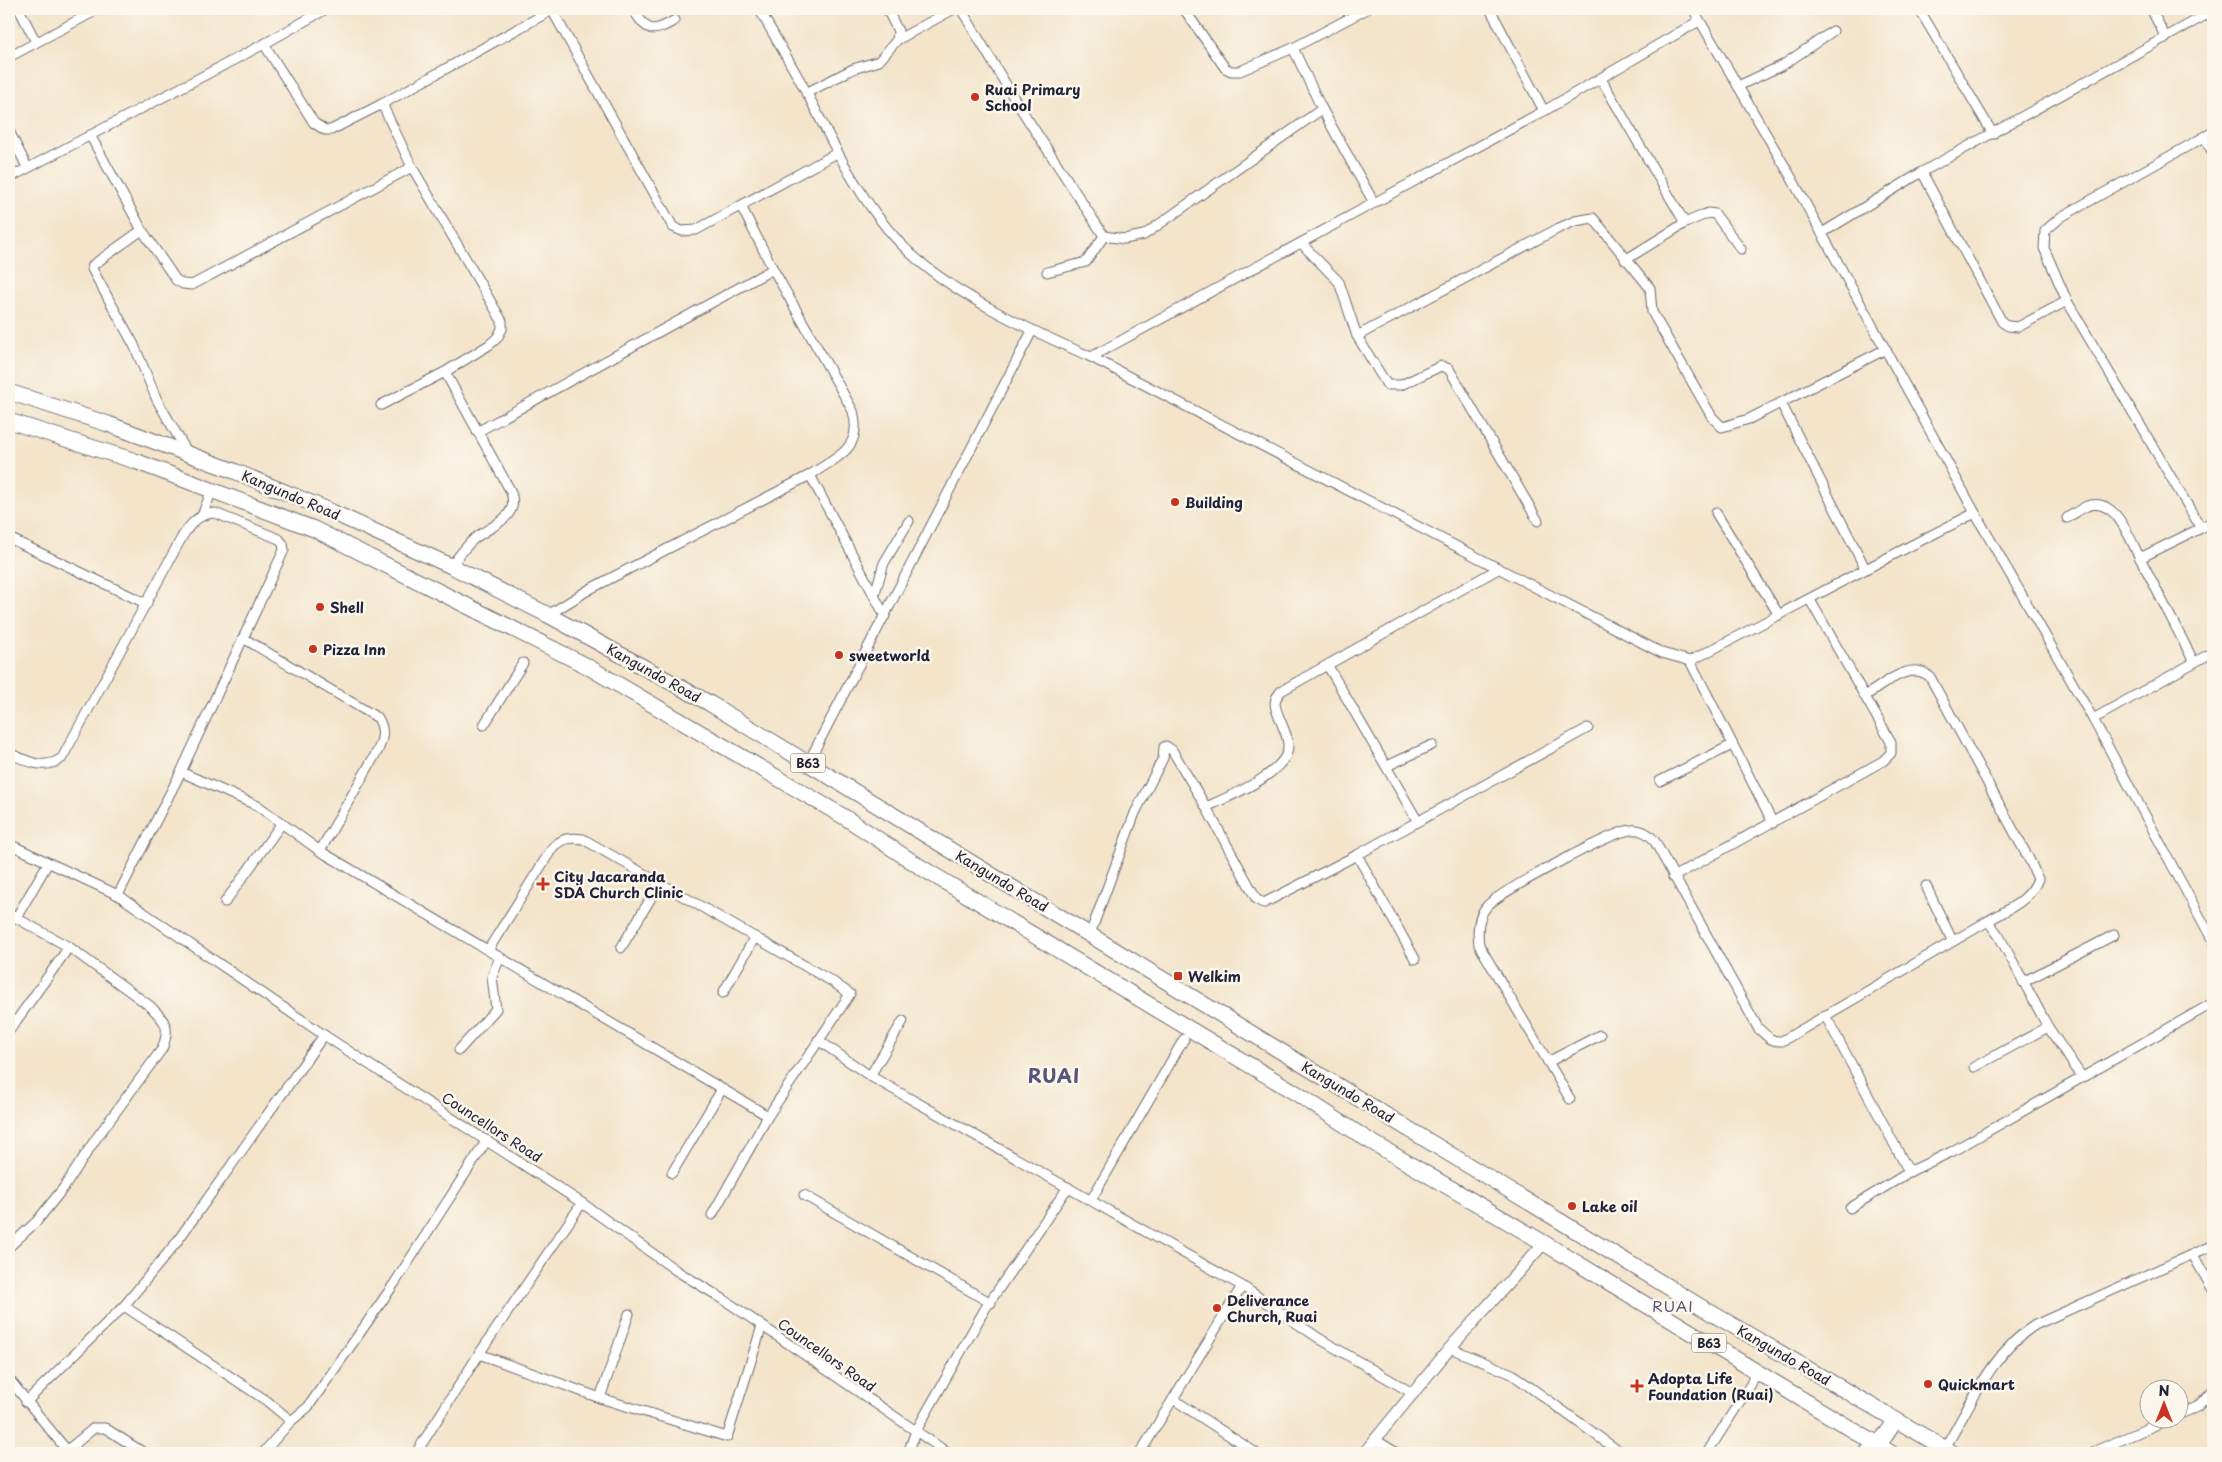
<svg xmlns="http://www.w3.org/2000/svg" width="2222" height="1462" font-family="'Playpen Sans',sans-serif">
<rect width="100%" height="100%" fill="#fbf7ec"/>
<filter id="ink" filterUnits="userSpaceOnUse"><feTurbulence type="fractalNoise" baseFrequency=".02" numOctaves="2"/><feDisplacementMap in="SourceGraphic" scale="10" xChannelSelector="R" yChannelSelector="G"/><feConvolveMatrix kernelMatrix="1 2 1 2 8 2 1 2 1" color-interpolation-filters="sRGB"/></filter>
<filter id="wash" filterUnits="userSpaceOnUse"><feTurbulence type="fractalNoise" baseFrequency=".0096" numOctaves="4" result="noise"/><feDisplacementMap in="SourceGraphic" scale="20" xChannelSelector="R" yChannelSelector="G"/><feGaussianBlur stdDeviation="1.12" result="paint"/><feColorMatrix in="noise" values="0 0 0 0 0 0 0 0 0 0 0 0 0 0 0 0 0 1.4 0 .05"/><feComposite in="paint" operator="in"/></filter>
<g filter="url(#wash)">
<rect width="100%" height="100%" fill="#f3e4ca"/>
</g>
<g filter="url(#ink)">
<g fill="none" stroke-linecap="round" stroke-linejoin="round">
<!-- minor casing -->
<g stroke="#6b666d" stroke-width="11">
<g id="minor">
<path d="M19 9 36 42"/>
<path d="M633 9C647 32 652 34 675 20"/>
<path d="M759 9C775 37 792 66 808 95 834 146 860 201 900 243 946 292 1030 330 1091 357L1662 653 1690 661C1785 612 1879 561 1975 513"/>
<path d="M887 9 898 31 897 40"/>
<path d="M961 9 1017 103 1104 236"/>
<path d="M1184 9 1225 68 1231 71H1240L1293 48 1322 109 1374 203 1544 111 1699 21"/>
<path d="M1490 9 1544 111"/>
<path d="M1693 9 1791 177 1975 513 2093 719 2213 941"/>
<path d="M1919 9 1993 134"/>
<path d="M2151 9 2166 38"/>
<path d="M264 44 314 123 325 130H331L382 104"/>
<path d="M1293 48 1367 9"/>
<path d="M9 57 99 9"/>
<path d="M1601 79 1685 223 1625 260"/>
<path d="M1738 86 1783 65 1833 31"/>
<path d="M806 93 853 69 879 61 897 40 954 9"/>
<path d="M9 131 27 167"/>
<path d="M2213 132 2061 217 2045 231 2044 248 2067 301 2201 528 2213 521"/>
<path d="M90 135 142 230 176 280 183 284 192 285 412 167 502 321V329L497 338 489 345 445 372 381 405"/>
<path d="M2204 137 2213 153"/>
<path d="M412 167 382 104 552 10 673 227 682 231 696 230 837 153"/>
<path d="M1922 172 2002 322 2008 326 2018 327 2067 301"/>
<path d="M9 178 264 44 326 9"/>
<path d="M741 206 773 269"/>
<path d="M1685 223 1708 213 1715 214 1741 249"/>
<path d="M142 230 93 265 92 269 134 345 157 400 187 452"/>
<path d="M1822 233 1922 172 2213 11"/>
<path d="M1301 243 1339 282 1357 336 1387 385H1401L1441 366 1449 369 1538 521"/>
<path d="M1047 272 1086 262 1104 236 1124 239 1144 235 1322 109"/>
<path d="M1357 336 1559 228 1575 221 1593 218 1650 288 1652 312 1712 417 1722 427 1749 419 1886 349"/>
<path d="M1091 357 1374 203"/>
<path d="M445 372 510 490C522 518 491 525 474 539 465 547 458 557 451 566"/>
<path d="M1781 403 1865 568"/>
<path d="M477 432 773 269 853 411C863 449 838 456 810 475L590 589 548 615"/>
<path d="M810 475 885 616"/>
<path d="M203 513 212 490"/>
<path d="M1716 513 1779 615"/>
<path d="M2067 518C2074 514 2080 509 2087 506 2116 496 2129 538 2140 558"/>
<path d="M9 538 147 604"/>
<path d="M874 596 884 563 909 521"/>
<path d="M243 638 378 718C385 730 383 738 378 750L320 851"/>
<path d="M1690 661 1773 823"/>
<path d="M2194 662 2140 558 2201 528"/>
<path d="M1328 666 1417 820"/>
<path d="M1865 696C1883 685 1911 659 1930 677L2030 861 2038 879C2030 901 2006 910 1988 921"/>
<path d="M2093 719 2213 652"/>
<path d="M484 725 523 663"/>
<path d="M9 753C27 761 44 771 62 758L182 537C191 523 198 514 215 513L279 539 283 544 284 550 181 772"/>
<path d="M808 763 1032 331"/>
<path d="M1387 766 1432 745"/>
<path d="M1660 781 1732 745"/>
<path d="M1206 807C1228 797 1291 772 1288 744 1287 730 1277 718 1275 704L1276 698 1281 691 1498 569"/>
<path d="M9 844 118 895 324 1035 582 1203 677 1271 723 1299 948 1453"/>
<path d="M1357 855 1415 959"/>
<path d="M1673 877 1883 761 1891 753V742L1810 600"/>
<path d="M1926 886 1952 940"/>
<path d="M118 895 181 772 258 806 320 851 768 1116 850 994 833 982 583 839C570 837 563 838 553 847L488 950"/>
<path d="M225 902 282 823"/>
<path d="M9 914 69 947 9 1031"/>
<path d="M16 918 48 863"/>
<path d="M1090 934 1135 813 1163 758 1164 747 1166 746 1172 750 1206 807 1257 900 1264 903 1357 855 1588 728"/>
<path d="M621 948 660 883"/>
<path d="M2023 982 2114 935"/>
<path d="M723 993 755 937"/>
<path d="M1825 1015 1907 1168 1913 1170 1951 1152 2213 1003"/>
<path d="M818 1040 870 1076 1242 1286 1173 1399 1256 1453"/>
<path d="M459 1050 496 1009 492 977 500 957"/>
<path d="M1548 1062 1600 1035"/>
<path d="M1974 1067 2048 1027"/>
<path d="M870 1076 903 1021"/>
<path d="M1570 1099 1479 945C1477 931 1477 916 1488 905 1502 891 1613 831 1631 830 1641 829 1648 833 1654 840L1758 1028C1766 1035 1770 1042 1782 1041L1988 921 1999 936 2048 1027 2082 1077"/>
<path d="M672 1173 722 1089"/>
<path d="M804 1195 991 1303"/>
<path d="M1091 1200 1184 1039"/>
<path d="M1850 1208 1913 1170"/>
<path d="M712 1215 768 1116"/>
<path d="M9 1247 37 1221 65 1186 95 1140 162 1049C171 1027 166 1022 150 1006L69 947"/>
<path d="M2193 1255 2213 1290"/>
<path d="M1242 1286 1320 1339 1414 1394"/>
<path d="M124 1306 267 1401 291 1421"/>
<path d="M1450 1348 1512 1374 1621 1453"/>
<path d="M479 1354 600 1398 727 1437 762 1326"/>
<path d="M9 1379 69 1453"/>
<path d="M600 1398 629 1314"/>
<path d="M26 1402 124 1306 176 1243 324 1035"/>
<path d="M2180 1414 2197 1407 2213 1390"/>
<path d="M1374 1439 1397 1453"/>
<path d="M1945 1448C1971 1405 1991 1353 2035 1325L2213 1245"/>
<path d="M2093 1452 2167 1420"/>
<path d="M64 1453 94 1428H105L144 1453"/>
<path d="M263 1453 291 1421 308 1407 394 1284 487 1140"/>
<path d="M416 1453 479 1354 582 1203"/>
<path d="M908 1453 916 1431 985 1309 1068 1187"/>
<path d="M1140 1453 1173 1399"/>
<path d="M1707 1453 1751 1384 1756 1370"/>
<path d="M1863 1453 1873 1442"/>
</g>
</g>
<!-- tertiary casing -->
<g stroke="#6b666d" stroke-width="13">
<path id="tertiary" d="M1364 1453 1450 1348 1544 1243"/>
</g>
<!-- trunk casing -->
<g stroke="#6b666d" stroke-width="17">
<g id="trunk">
<path d="M9 392 108 424 234 471 323 508 451 566 548 615 709 703 1701 1307 1953 1453"/>
<path d="M9 421 135 461 314 529 585 665 846 818 922 868 1296 1093 1365 1138 1544 1243 1891 1453"/>
<path d="M1878 1446 1896 1420"/>
</g>
</g>
<!-- minor -->
<use href="#minor" stroke="#fff" stroke-width="9"/>
<!-- tertiary -->
<use href="#tertiary" stroke="#fff" stroke-width="11"/>
<!-- trunk -->
<use href="#trunk" stroke="#fff" stroke-width="15"/>
</g>
</g>
<!-- markers -->
<g fill="#c8321e" stroke="#fbf7ec" stroke-width="2">
<circle cx="975" cy="97" r="5"/>
<circle cx="1175" cy="502" r="5"/>
<circle cx="320" cy="607" r="5"/>
<circle cx="313" cy="649" r="5"/>
<circle cx="839" cy="655" r="5"/>
<path d="M540.5 876.5h5v5h5v5h-5v5h-5v-5h-5v-5h5z"/>
<rect x="1173" y="971" width="10" height="10" rx="2.5"/>
<circle cx="1572" cy="1206" r="5"/>
<circle cx="1217" cy="1308" r="5"/>
<circle cx="1928" cy="1384" r="5"/>
<path d="M1634.5 1378.5h5v5h5v5h-5v5h-5v-5h-5v-5h5z"/>
</g>
<g text-anchor="middle" dominant-baseline="central" stroke-width="5" stroke-linejoin="round" paint-order="stroke">
<!-- shield labels -->
<g fill="#fbf7ec" stroke="#636270" stroke-width="1">
<rect x="790.5" y="753.5" width="35" height="19" rx="4"/>
<rect x="1691.5" y="1333.5" width="35" height="19" rx="4"/>
</g>
<g font-size="12" font-weight="bold" fill="#22223b">
<text x="808" y="763">B63</text>
<text x="1709" y="1343">B63</text>
</g>
<!-- poi labels -->
<g font-size="14" font-weight="bold" fill="#22223b" stroke="#fbf7ec" text-anchor="start">
<text x="985" y="89">Ruai Primary<tspan x="985" dy="16">School</tspan></text>
<text x="1185" y="502">Building</text>
<text x="330" y="607">Shell</text>
<text x="323" y="649">Pizza Inn</text>
<text x="849" y="655">sweetworld</text>
<text x="554" y="876">City Jacaranda<tspan x="554" dy="16">SDA Church Clinic</tspan></text>
<text x="1188" y="976">Welkim</text>
<text x="1582" y="1206">Lake oil</text>
<text x="1227" y="1300">Deliverance<tspan x="1227" dy="16">Church, Ruai</tspan></text>
<text x="1648" y="1378">Adopta Life<tspan x="1648" dy="16">Foundation (Ruai)</tspan></text>
<text x="1938" y="1384">Quickmart</text>
</g>
<!-- street labels -->
<g font-size="14" fill="#22223b" stroke="#fbf7ec">
<text transform="translate(291 495) rotate(23)">Kangundo Road</text>
<text transform="translate(654 673) rotate(29)">Kangundo Road</text>
<text transform="translate(1002 881) rotate(31)">Kangundo Road</text>
<text transform="translate(1348 1092) rotate(31)">Kangundo Road</text>
<text transform="translate(492 1127) rotate(33)">Councellors Road</text>
<text transform="translate(827 1355) rotate(35)">Councellors Road</text>
<text transform="translate(1784 1355) rotate(30)">Kangundo Road</text>
</g>
<!-- neighbourhood labels -->
<g font-size="15" letter-spacing="1" fill="#58557b" stroke="#fbf7ec">
<text x="1673" y="1305">RUAI</text>
</g>
<!-- district labels -->
<g font-size="19" font-weight="bold" letter-spacing="1" fill="#58557b" stroke="#fbf7ec">
<text x="1054" y="1075">RUAI</text>
</g>
</g>
<!-- margin -->
<rect width="2222" height="1462" fill="none" stroke="#fbf7ec" stroke-width="30"/>
<!-- north arrow -->
<g transform="translate(2164 1404)"><circle r="24" fill="#fbf7ec" stroke="#a4a2a5"/>
<path d="M0-4L9 19L0 12L-9 19Z" fill="#c8321e"/>
<text y="-8" font-size="14" font-weight="bold" text-anchor="middle" fill="#22223b">N</text>
</g>
</svg>
